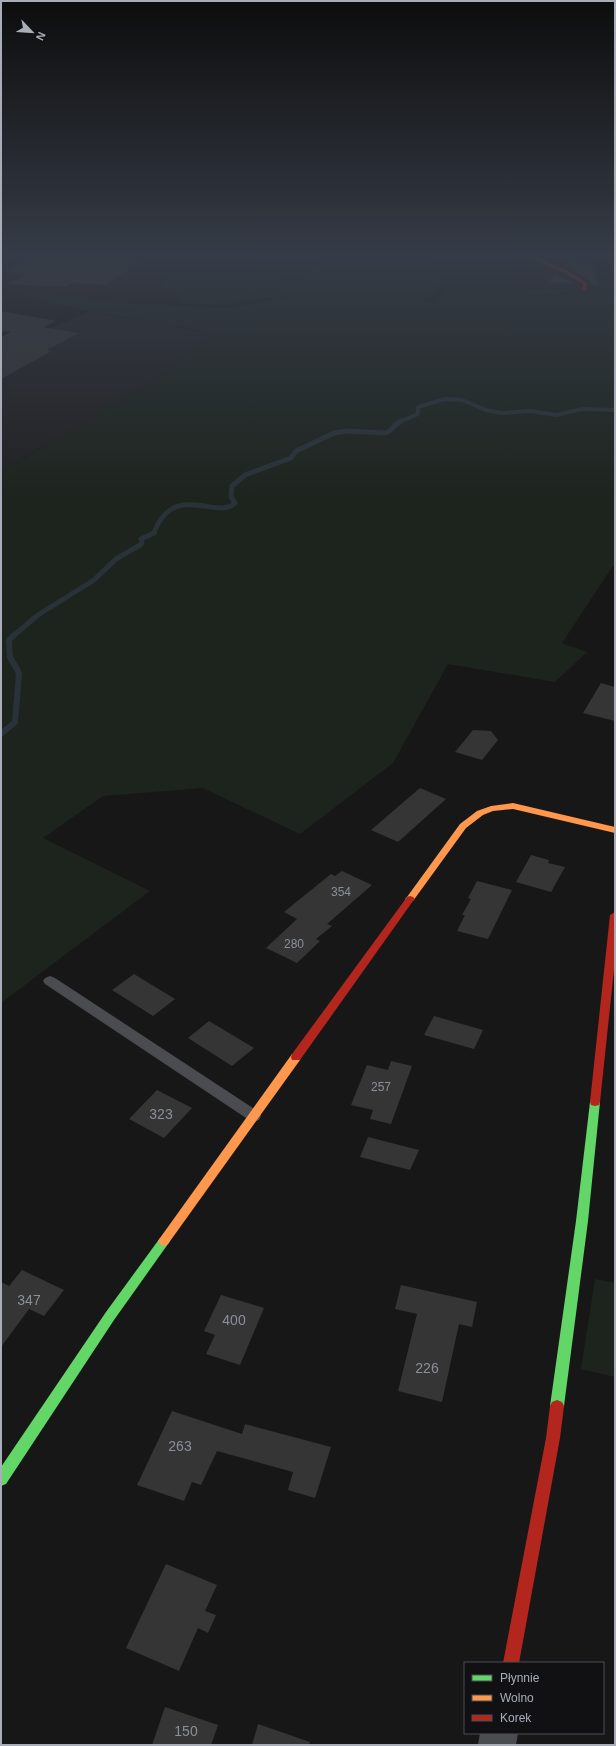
<svg xmlns="http://www.w3.org/2000/svg" width="616" height="1746" font-family="Arial,sans-serif">
<rect width="100%" height="100%" fill="#171717"/>
<!-- built -->
<path fill="#212123" d="M87 312 166 324 209 334 168 371 92 419 1 471V352Z"/>
<!-- green -->
<g fill="#1d241e">
<path d="M326 257H441L430 271 446 272 436 292 429 295 412 296 329 293 269 297 213 305 177 303 182 294 160 287 165 280 175 279H277L301 282Z"/>
<path d="M599 282H615V566H613L562 643 587 652 555 682 448 664 393 763 300 834 203 788 103 796 43 838 150 891 1 1003V471L92 419 168 371 209 334C161 319 110 318 61 305 48 302 35 299 24 292L138 304 203 307 230 308 275 299 311 297 356 295 421 298 423 302H435L439 297 506 299 584 293 598 289Z"/>
<path d="M556 289 578 292 509 297 442 296 447 290 469 293Z"/>
<path d="M595 1279 615 1283V1377L581 1369Z"/>
</g>
<g fill="none" stroke-linecap="round" stroke-linejoin="round">
<!-- stream-far2 -->
<path stroke="#2a3239" stroke-width="4" d="M399 422 416 415 418 413V407L445 399 462 400 486 410 501 413 531 411 556 415 582 409 615 410"/>
<!-- stream-far1 -->
<path stroke="#2a3239" stroke-width="5" d="M12 637 38 615 94 580 116 559 140 545 142 543 141 539 154 533C174 480 217 521 235 503L231 497 232 486 245 475 291 458 296 451 334 433 347 431 386 433C393 430 392 426 401 421"/>
<!-- stream -->
<path stroke="#2a3239" stroke-width="6" d="M1 734 15 722 19 673 10 657 9 640 13 636"/>
</g>
<!-- building -->
<g fill="#353536">
<path d="M30 257H110L141 260 105 285 71 283 67 287 9 284 26 274 4 272Z"/>
<path d="M569 261 592 264 599 286 592 285 590 281 565 265Z"/>
<path d="M556 274 574 283 575 284 548 282Z"/>
<path d="M1 311 56 321 44 327 79 333 47 350 52 351 1 379V337L11 332 1 331Z"/>
<path d="M601 683 615 687V721L583 713Z"/>
<path d="M473 730 491 731 498 740 482 760 455 752Z"/>
<path d="M420 788 446 799 398 842 371 830Z"/>
<path d="M531 855 549 860 548 863 565 867 551 892 516 882Z"/>
<path d="M342 871 372 885 327 924 332 926 316 939 320 941 297 963 266 948 297 919 284 912 331 874 335 876Z"/>
<path d="M477 881 512 890 488 939 457 931 465 915H462L471 899 468 898Z"/>
<path d="M134 974 175 999 153 1016 112 990Z"/>
<path d="M434 1016 483 1030 474 1049 424 1035Z"/>
<path d="M209 1021 254 1048 232 1066 188 1038Z"/>
<path d="M391 1061 412 1066 391 1124 370 1119 373 1110 351 1105 367 1065 388 1070Z"/>
<path d="M157 1090 192 1108 164 1138 129 1119Z"/>
<path d="M368 1137 419 1150 410 1170 360 1157Z"/>
<path d="M22 1270 64 1290 44 1316 29 1309 1 1347V1282L9 1286Z"/>
<path d="M401 1285 477 1302 472 1327 459 1324 442 1402 398 1391 417 1314 395 1309Z"/>
<path d="M221 1295 264 1308 240 1365 206 1354 215 1335 204 1331Z"/>
<path d="M172 1411 242 1434 245 1424 331 1447 315 1498 288 1490 293 1472 217 1451 201 1485 192 1482 184 1501 137 1485Z"/>
<path d="M166 1564 217 1585 205 1611 216 1615 208 1633 198 1628 179 1671 126 1648Z"/>
<path d="M165 1707 218 1725 211 1745H152Z"/>
<path d="M258 1724 310 1742 309 1745H252Z"/>
</g>
<g fill="none" stroke-linecap="round" stroke-linejoin="round">
<!-- lane -->
<path fill="#4b4c50" fill-rule="evenodd" d="M50 976 55 978 259 1112 261 1116 259 1120 254 1122 249 1120 45 984 43 981 45 978Z"/>
<!-- street -->
<path fill="#4b4c50" fill-rule="evenodd" d="M480 1733H518L516 1745H478Z"/>
<!-- fast -->
<g fill="#63d668" fill-rule="evenodd">
<path d="M595 1098 599 1099 600 1102 588 1221 564 1406 562 1410 557 1412 552 1410 550 1406 576 1221 590 1102 591 1099Z"/>
<path d="M164 1236 168 1238 170 1241 168 1244 114 1320 6 1484 1 1486V1467L106 1312 160 1238Z"/>
</g>
<!-- slow -->
<g fill="#ff974d" fill-rule="evenodd">
<path d="M513 803 615 827V833L513 809 493 811 483 815 466 828 413 901H407L405 899 407 897 460 824 477 811 491 806Z"/>
<path d="M296 1053 300 1054 301 1057 300 1060 168 1244 164 1246 160 1244 158 1241 160 1238 292 1054Z"/>
</g>
<!-- jam -->
<g fill="#b3261e" fill-rule="evenodd">
<path d="M530 257H535L568 271 587 283 586 290 582 291 583 284 564 273Z"/>
<path d="M410 896 413 897 415 899 413 901 300 1060H292L291 1057 292 1054 407 897Z"/>
<path d="M615 912V960L600 1102 599 1105 595 1106 591 1105 590 1102 610 915Z"/>
<path d="M557 1400 562 1402 564 1406 560 1438 519 1663H503L546 1438 550 1406 552 1402Z"/>
</g>
</g>
<!-- sky -->
<linearGradient id="sky" x2="0" y2="1"><stop stop-color="#0d0d0d"/><stop offset="0.51" stop-color="#363c47"/><stop offset="1" stop-color="#363c47" stop-opacity="0"/></linearGradient>
<rect width="616" height="501" fill="url(#sky)"/>
<g text-anchor="middle" dominant-baseline="central" stroke-width="3" stroke-linejoin="round" paint-order="stroke">
<!-- number labels -->
<g font-size="12" fill="#8b8f98">
<text x="341" y="892">354</text>
<text x="294" y="944">280</text>
<text x="381" y="1087">257</text>
</g>
<!-- near-number labels -->
<g font-size="14" fill="#8b8f98">
<text x="161" y="1114">323</text>
<text x="29" y="1300">347</text>
<text x="234" y="1320">400</text>
<text x="427" y="1368">226</text>
<text x="180" y="1446">263</text>
<text x="186" y="1731">150</text>
</g>
</g>
<!-- border -->
<rect width="616" height="1746" fill="none" stroke="#a8adb8" stroke-width="4"/>
<!-- legend -->
<rect x="464" y="1662" width="140" height="72" fill="#111113" stroke="#4d4f55"/>
<rect x="472" y="1675" width="20" height="6" fill="#63d668" stroke="#4d4f55"/>
<text x="500" y="1682" font-size="12" fill="#a8adb8">Płynnie</text>
<rect x="472" y="1695" width="20" height="6" fill="#ff974d" stroke="#4d4f55"/>
<text x="500" y="1702" font-size="12" fill="#a8adb8">Wolno</text>
<rect x="472" y="1715" width="20" height="6" fill="#b3261e" stroke="#4d4f55"/>
<text x="500" y="1722" font-size="12" fill="#a8adb8">Korek</text>
<!-- north arrow -->
<g transform="translate(32 32) rotate(115)" stroke="#111113" stroke-width="3" paint-order="stroke">
<path d="M0-3L7 15L0 10L-7 15Z" fill="#a8adb8"/>
<text y="-6" font-size="11" font-weight="bold" text-anchor="middle" fill="#a8adb8">N</text>
</g>
</svg>
